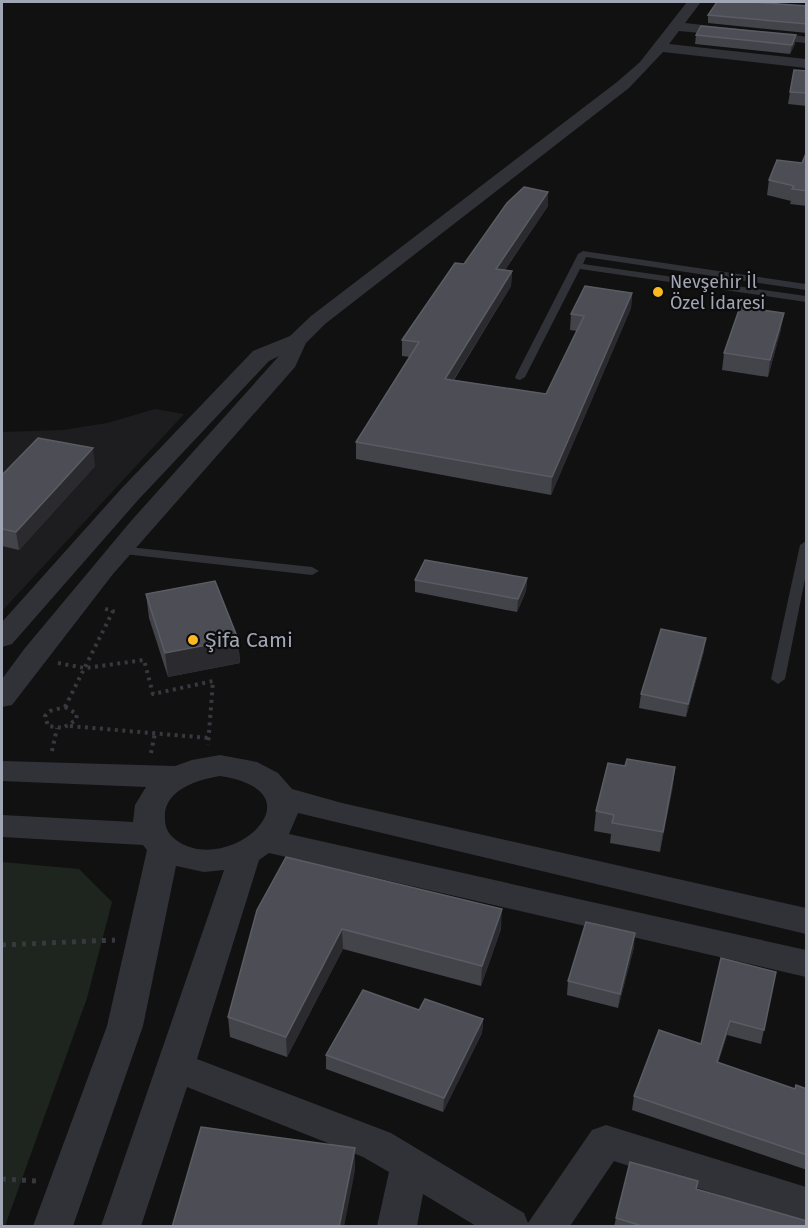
<svg xmlns="http://www.w3.org/2000/svg" width="808" height="1228" font-family="'Fira Sans',sans-serif">
<rect width="100%" height="100%" fill="#111112"/>
<!-- built -->
<path fill="#1d1d1f" d="M155 409 184 414 2 611V432L63 430 107 423Z"/>
<!-- green -->
<path fill="#1d251e" d="M2 862 79 869 112 902 87 998 5 1226H2Z"/>
<g fill="none" stroke-linecap="round" stroke-linejoin="round">
<!-- path-far1 -->
<g stroke="#37393e" stroke-width="4" stroke-dasharray="3 4.5" stroke-linecap="butt">
<path d="M58 663 85 668 144 660 153 694 213 681 208 745"/>
<path d="M65 707 113 611 102 608"/>
<path d="M65 707 77 714 76 720 63 728 48 726 45 716 50 711Z"/>
<path d="M70 726 209 738"/>
<path d="M52 751 57 728"/>
<path d="M151 753 155 733"/>
</g>
<!-- path -->
<g stroke="#37393e" stroke-width="5" stroke-dasharray="4 6" stroke-linecap="butt">
<path d="M2 945 115 940"/>
<path d="M2 1179 37 1181"/>
</g>
<!-- service -->
<g fill="#313237" fill-rule="evenodd">
<path d="M583 251 806 284V290L586 257 583 264 806 296V302L580 269 525 377 520 380 516 379 515 377 578 254Z"/>
<path d="M806 541V574L785 679 778 684 771 679 800 545Z"/>
<path d="M120 546 312 567 319 571 312 575 115 553 114 550 115 547Z"/>
</g>
<!-- minor -->
<g fill="#313237" fill-rule="evenodd">
<path d="M687 2H701L685 23 802 36 806 37V43L679 31 669 44 806 59V68L663 52 629 88 325 324 306 343 295 367 113 574 12 705 2 707V679L25 648 131 521 279 356 269 361 139 499 12 644 2 647V622L121 489 253 351 290 336 311 316 617 82 640 62Z"/>
<path d="M220 755 257 762 278 773 292 789 342 803 806 908V934L298 813 289 834 806 950V977L269 853 259 860 197 1059 391 1133 524 1213 528 1223 592 1130 606 1125 806 1187V1223L614 1161 570 1226H476L423 1194 417 1226H377L389 1172 363 1157 187 1087 141 1226H101L224 870 204 872 176 866 143 1026 73 1226H33L107 1026 147 850 143 845 2 837V815L133 822 135 805 146 787 2 781V761L175 766 192 760ZM220 776C324 792 231 875 179 842 171 837 165 830 165 820 162 790 197 780 220 776Z"/>
</g>
</g>
<!-- wall -->
<g fill="#43434a">
<path d="M807 6V33L708 23V15Z"/>
<path d="M696 35 795 44 790 54 695 44Z"/>
<path d="M807 71V106L788 104 790 92Z"/>
<path d="M807 151V206L790 204 791 201 767 195 769 180 802 163Z"/>
<path d="M548 192V206L505 270 512 271 511 286 454 380 546 394 577 331 570 330 571 314 632 293 631 308 551 495 356 459V442L410 357 402 356V340Z"/>
<path d="M781 329 768 377 722 370 724 353Z"/>
<path d="M95 466 19 550 2 546V475Z"/>
<path d="M527 578 526 591 517 612 415 592V580Z"/>
<path d="M146 594 238 639 240 663 168 677 149 618Z"/>
<path d="M704 651 686 717 639 708 641 694Z"/>
<path d="M625 766 675 767 660 852 610 843 611 834 594 831 596 811Z"/>
<path d="M257 910 501 929 481 986 343 949 287 1057 230 1037 228 1017Z"/>
<path d="M634 947 618 1008 567 995 568 981Z"/>
<path d="M776 972 761 1044 727 1035 718 1063 795 1089H807V1170L632 1110 634 1096 701 1044Z"/>
<path d="M419 1010 483 1019 482 1033 443 1112 326 1069V1055Z"/>
<path d="M696 1189 807 1227H614L616 1218Z"/>
</g>
<!-- shaded-wall -->
<g fill="#2b2b2f">
<path d="M796 35 795 44 790 54 792 45Z"/>
<path d="M548 192V206L495 284 496 269Z"/>
<path d="M512 271 511 286 444 395 445 379Z"/>
<path d="M632 293 631 308 551 495 552 477Z"/>
<path d="M784 313 781 329 768 377 770 360Z"/>
<path d="M93 448 95 466 19 550 16 532Z"/>
<path d="M527 578 526 591 517 612 518 599Z"/>
<path d="M706 638 704 651 686 717 688 704Z"/>
<path d="M238 639 240 663 168 677 165 653Z"/>
<path d="M675 767 673 787 660 852 663 832Z"/>
<path d="M502 909 501 929 481 986 482 966Z"/>
<path d="M342 929 343 949 287 1057 286 1037Z"/>
<path d="M635 933 634 947 618 1008 620 994Z"/>
<path d="M483 1019 482 1033 443 1112 444 1098Z"/>
<path d="M730 1021 727 1035 714 1076 717 1062Z"/>
<path d="M355 1148V1171L344 1227H339Z"/>
</g>
<!-- building -->
<g fill="#4d4e55" stroke="#5a5c64" stroke-width="1.5">
<path d="M717 2H753L807 6V24L708 15Z"/>
<path d="M701 26 796 35 792 45 696 35Z"/>
<path d="M794 70 807 71V93L790 92Z"/>
<path d="M807 151V191L792 189 794 186 769 180 777 160 802 163Z"/>
<path d="M524 187 548 192 496 269 512 271 445 379 546 394 584 316 571 314 585 286 632 293 552 477 356 442 419 342 402 340 455 263 464 264 507 203Z"/>
<path d="M740 307 784 313 770 360 724 353Z"/>
<path d="M38 438 93 448 16 532 2 529V475Z"/>
<path d="M425 560 527 578 518 599 415 580Z"/>
<path d="M215 581 238 639 165 653 146 594Z"/>
<path d="M661 629 706 638 688 704 641 694Z"/>
<path d="M627 759 675 767 663 832 612 823 614 815 596 811 608 763 625 766Z"/>
<path d="M286 857 502 909 482 966 342 929 286 1037 228 1017 257 910Z"/>
<path d="M586 922 635 933 620 994 568 981Z"/>
<path d="M721 958 776 972 764 1030 730 1021 717 1062 795 1089 796 1085 807 1089V1155L634 1096 659 1030 701 1044Z"/>
<path d="M363 990 419 1010 425 999 483 1019 444 1098 326 1055Z"/>
<path d="M201 1127 355 1148 339 1227H172Z"/>
<path d="M630 1162 698 1181 696 1189 807 1221V1227H645L616 1218Z"/>
</g>
<!-- markers -->
<g fill="#fab821" stroke="#0c0c0d" stroke-width="2">
<circle cx="658" cy="292" r="6"/>
<circle cx="193" cy="640" r="6"/>
</g>
<g text-anchor="middle" dominant-baseline="central" stroke-width="4.5" stroke-linejoin="round" paint-order="stroke">
<!-- far-poi labels -->
<g font-size="18" fill="#a1a6b4" stroke="#0c0c0d" text-anchor="start">
<text x="670" y="282">Nevşehir İl<tspan x="670" dy="21">Özel İdaresi</tspan></text>
</g>
<!-- poi labels -->
<g font-size="21" fill="#a1a6b4" stroke="#0c0c0d" text-anchor="start">
<text x="205" y="640">Şifa Cami</text>
</g>
</g>
<!-- border -->
<rect width="808" height="1228" fill="none" stroke="#a1a6b4" stroke-width="6"/>
</svg>
